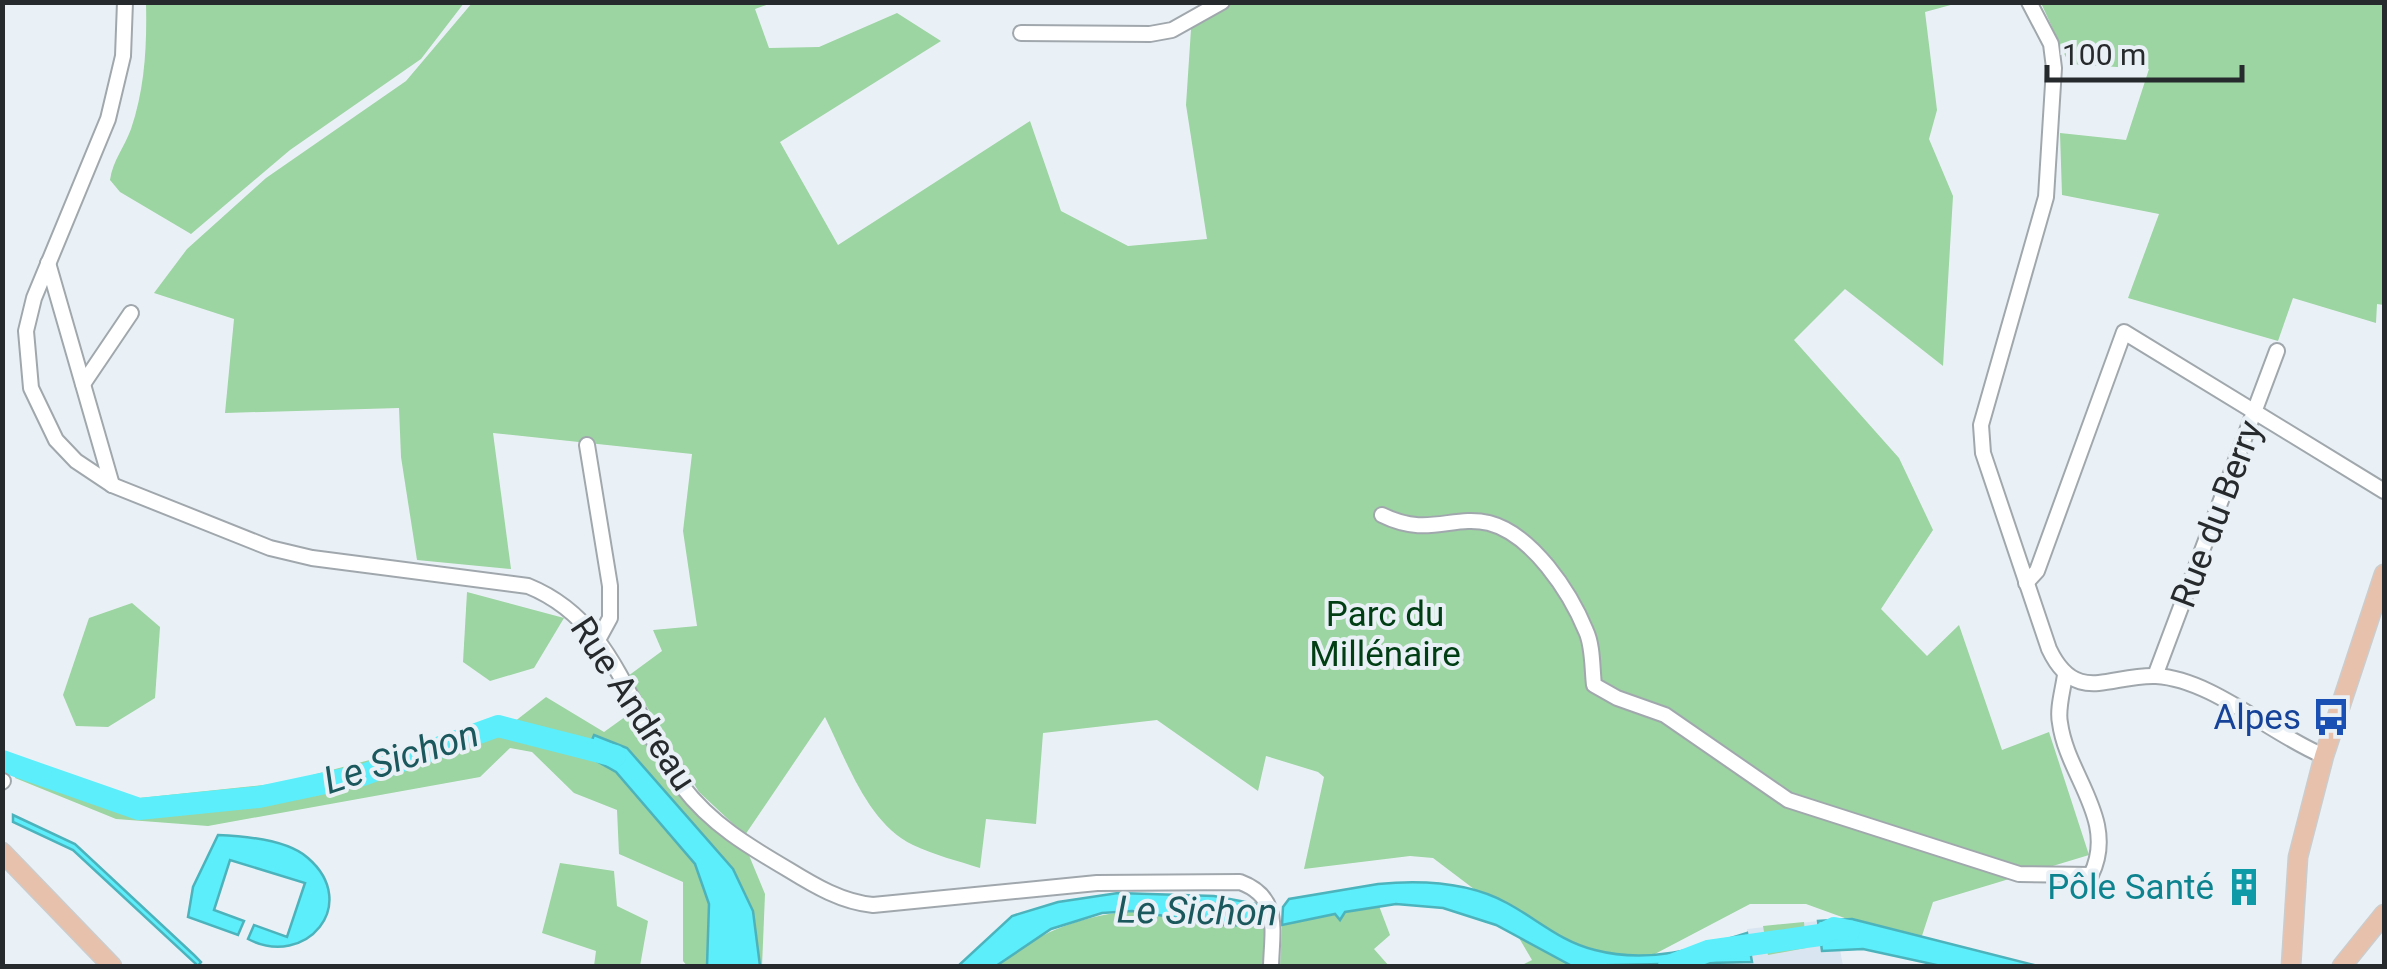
<svg xmlns="http://www.w3.org/2000/svg" width="2387" height="969" font-family="Roboto,sans-serif">
<rect width="100%" height="100%" fill="#eaf1f6"/>
<!-- built -->
<path fill="#d9e5f1" d="M1818 921 1822 950 1840 949 1843 966H1739L1752 962 1747 929Z"/>
<!-- green -->
<g fill="#9cd4a2">
<path d="M146 3V2L464 3 421 59 290 150 191 234 120 192 110 180C113 160 124 148 131 129 145 88 147 45 146 3Z"/>
<path d="M472 3H772L755 9 769 48 819 47 897 13 941 41 780 142 838 245 1030 121 1061 211 1128 246 1207 239 1186 105 1192 14 1209 3H1958L1925 12 1937 110 1929 139 1953 196 1943 366 1845 289 1794 340 1899 458 1933 530 1881 609 1927 656 1959 625 2002 750 2049 732 2089 855 1933 902 1919 945 1806 904H1750L1632 966H1520L1532 960 1503 911 1433 858 1410 856 1304 869 1324 777 1318 772 1266 756 1258 791 1157 720 1043 733 1036 824 986 819 980 868C958 861 934 855 913 845 867 823 846 759 825 717L745 835 699 792 628 676 662 651 653 630 697 626 683 531 692 454 493 433 511 569 417 560 401 457 399 408 225 413 234 319 154 293 187 249 266 178 406 81Z"/>
<path d="M2041 3H2384V305L2377 304 2376 323 2293 298 2278 341 2128 298 2159 214 2062 195 2060 133 2126 140 2149 69 2069 64Z"/>
<path d="M467 592 564 618 534 668 490 681 463 662Z"/>
<path d="M132 603 160 627 155 698 108 727 76 726 63 695 89 618Z"/>
<path d="M546 697 604 732 629 714 696 813 748 853 765 894 762 966H687L683 961V882L619 854 617 810 574 793 532 752 510 748 480 777 208 826 116 819 15 778 19 760 139 798 282 783 514 722Z"/>
<path d="M560 863 614 871 617 906 648 921 640 966H594L596 951 542 933Z"/>
<path d="M1379 906 1390 935 1374 949 1389 966H1280L1282 925Z"/>
<path d="M1132 911 1224 925 1267 926 1265 966H996C1037 933 1079 916 1132 911Z"/>
<path d="M1804 922 1806 948 1768 955 1763 926Z"/>
</g>
<!-- water -->
<g fill="#5ceefa" stroke="#4cb3bc" stroke-width="2.5">
<path d="M594 735 627 748 733 869 753 911 760 966H707L709 904 695 864 616 772 586 755Z"/>
<path d="M13 815 75 844 194 955 201 962 198 966 73 850 13 822Z"/>
<path d="M218 835C244 836 288 840 308 858 361 904 306 969 248 939L254 925 287 937 305 883 230 860 214 910 244 921 238 935 188 917 193 887Z"/>
<path d="M1378 884C1420 880 1469 882 1507 903 1537 919 1561 942 1595 950 1648 964 1697 949 1747 933L1752 962 1572 966 1496 925 1443 908 1396 904 1345 912 1340 920 1335 914 1282 925 1283 907 1289 899Z"/>
<path d="M1118 893 1214 896 1267 906V926L1224 925 1132 911 1102 913 1051 929 996 966H958L1012 916 1058 902Z"/>
<path d="M1852 919 2038 966H1941L1863 949 1822 951 1818 921Z"/>
</g>
<g fill="none" stroke-linecap="round" stroke-linejoin="round">
<!-- river -->
<g stroke="#5ceefa" stroke-width="22">
<path d="M2 761 139 809 259 797 363 775 498 726 615 756"/>
<path d="M1669 966 1708 951 1820 935 1834 928 1849 931"/>
</g>
<!-- minor casing -->
<g stroke="#a1a8ad" stroke-width="18">
<g id="minor">
<path d="M125 2 123 56 108 119 34 298 26 331 31 388 56 440 76 461 112 485 270 548 312 558 528 586C617 622 629 715 682 786 711 824 748 846 789 870 815 886 842 902 873 905L1097 883 1240 882C1281 897 1272 930 1271 966"/>
<path d="M2029 2 2051 44 2054 68 2046 197 1981 425 1983 453 2049 649C2076 706 2110 674 2156 676 2212 679 2272 735 2324 756"/>
<path d="M1021 33 1150 34 1172 30 1222 2"/>
<path d="M48 263 112 485"/>
<path d="M83 384 131 313"/>
<path d="M587 445 610 586V618L598 640"/>
<path d="M1382 515C1428 538 1453 514 1489 523 1532 534 1570 592 1586 631 1593 646 1592 668 1594 685L1617 698 1665 715 1788 800 2019 874 2091 875C2118 820 2067 776 2060 723 2057 709 2063 690 2065 675"/>
<path d="M2026 583 2037 571 2124 332 2384 491"/>
<path d="M2155 676 2277 351"/>
<path d="M2 782 3 781"/>
</g>
</g>
<!-- major casing -->
<g stroke="#cbcccc" stroke-width="21">
<g id="major">
<path d="M2 852 112 966"/>
<path d="M2291 966 2298 857 2324 756 2384 574"/>
<path d="M2342 966 2384 914"/>
</g>
</g>
<!-- minor -->
<use href="#minor" stroke="#fff" stroke-width="14"/>
<!-- major -->
<use href="#major" stroke="#e8c1ad" stroke-width="18"/>
</g>
<!-- icons -->
<defs>
<g id="bus-bare" transform="scale(3)"><path d="M-5-6H5V4H4V6H2V4H-2V6H-4V4H-5ZM-3.5-4V0h7V-4ZM-3.5 1.2v1.5H-2V1.2ZM2 1.2v1.5H3.5V1.2Z" fill="#1a4fb4" stroke="#eaf1f6" stroke-width="2.5" paint-order="stroke"/></g>
<g id="building-bare" transform="scale(3)"><path d="M-4-6H4V6H1V3H-1V6H-4ZM-2.5-4.3h1.7v1.8h-1.7ZM.8-4.3h1.7v1.8H.8ZM-2.5-1h1.7V.8h-1.7ZM.8-1h1.7V.8H.8Z" fill="#0f9aa8" stroke="#eaf1f6" stroke-width="2.5" paint-order="stroke"/></g>
</defs>
<g fill-rule="evenodd">
<use href="#bus-bare" x="2331" y="717"/>
<use href="#building-bare" x="2244" y="887"/>
</g>
<g text-anchor="middle" dominant-baseline="central" stroke-width="8" stroke-linejoin="round" paint-order="stroke">
<!-- street labels -->
<g font-size="35" fill="#272a2c" stroke="#eaf1f6">
<text transform="translate(2217 514) rotate(-69)">Rue du Berry</text>
<text transform="translate(633 704) rotate(57)">Rue Andreau</text>
</g>
<!-- park labels -->
<g font-size="35" fill="#013e13" stroke="#eaf1f6">
<text x="1385" y="614">Parc du<tspan x="1385" dy="40">Millénaire</tspan></text>
</g>
<!-- transit labels -->
<g font-size="35" fill="#164399" stroke="#eaf1f6" text-anchor="end">
<text x="2301" y="717">Alpes</text>
</g>
<!-- culture labels -->
<g font-size="35" fill="#0d838f" stroke="#eaf1f6" text-anchor="end">
<text x="2214" y="887">Pôle Santé</text>
</g>
<!-- water labels -->
<g font-size="38" font-style="italic" fill="#1b585d" stroke="#eaf1f6">
<text transform="translate(401 757) rotate(-18)">Le Sichon</text>
<text transform="translate(1197 911) rotate(1)">Le Sichon</text>
</g>
</g>
<!-- border -->
<rect width="2387" height="969" fill="none" stroke="#272a2c" stroke-width="10"/>
<!-- scale -->
<path d="M2047 65v15h195v-15" fill="none" stroke="#272a2c" stroke-width="5"/>
<text x="2062" y="65" font-size="30" fill="#272a2c" stroke="#eaf1f6" stroke-width="8" paint-order="stroke">100 m</text>
</svg>
